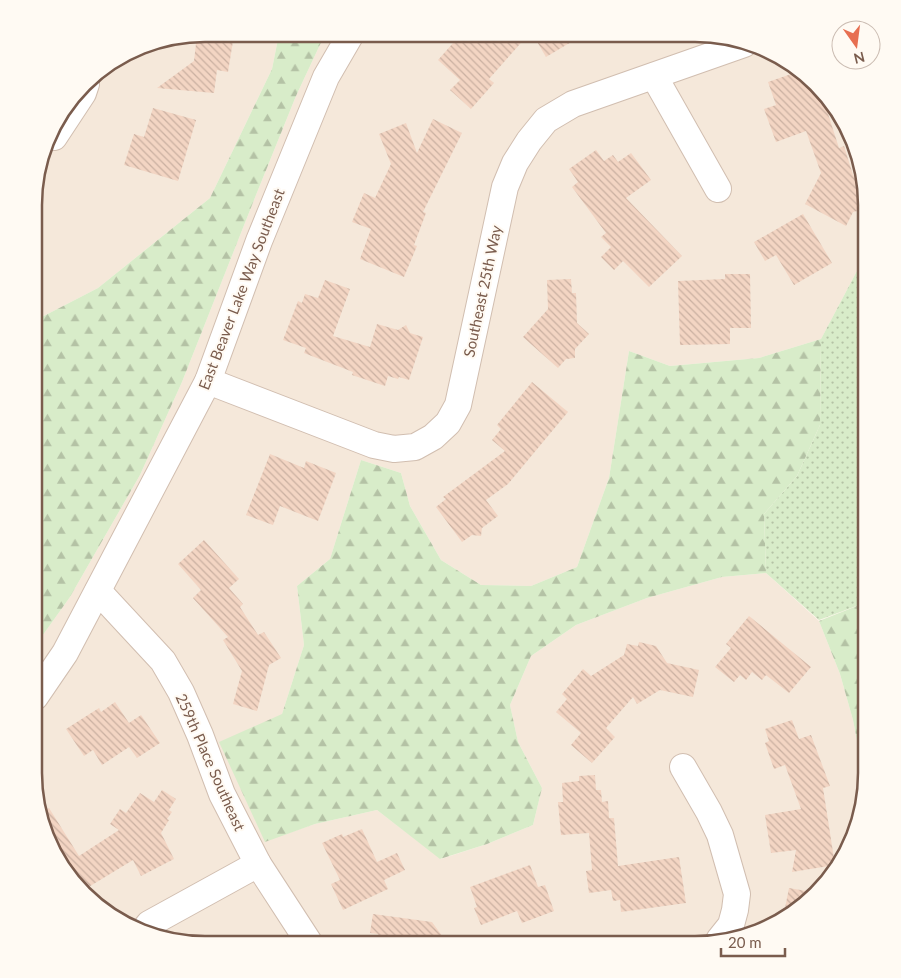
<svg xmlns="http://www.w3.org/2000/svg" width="901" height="978" font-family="Lato,sans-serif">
<defs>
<pattern id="grass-dots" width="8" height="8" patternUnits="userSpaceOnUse" patternTransform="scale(1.25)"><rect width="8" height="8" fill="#d8ecc9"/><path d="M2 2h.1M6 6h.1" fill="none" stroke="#b4c2a5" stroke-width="1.8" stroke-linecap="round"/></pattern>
<pattern id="forest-firs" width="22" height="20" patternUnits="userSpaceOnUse" patternTransform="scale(1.25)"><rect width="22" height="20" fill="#d8ecc9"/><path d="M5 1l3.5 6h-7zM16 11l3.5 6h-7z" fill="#b4c2a5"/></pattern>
<pattern id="building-back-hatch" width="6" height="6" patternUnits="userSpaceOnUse" patternTransform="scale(1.25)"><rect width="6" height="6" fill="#f3d5c3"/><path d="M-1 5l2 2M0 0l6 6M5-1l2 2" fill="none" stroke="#cab0a1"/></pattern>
</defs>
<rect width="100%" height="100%" fill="#fdf6ec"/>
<!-- residential -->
<g fill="#f5e8da">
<path d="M206 34H279L272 69 210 198 98 288 36 320 37 172 57 120 93 76 150 43Z"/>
<path d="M325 34 717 35 782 57 838 110 867 195V252L821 339 759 358 670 366 629 351 609 478 577 567 531 586 481 585 441 560 410 506 401 473 361 460 330 559 297 586 304 645 282 714 265 841 315 824 377 810 441 859 487 844 533 825 542 788 518 742 510 705 531 656 576 625 647 598 722 577 766 573 819 621 840 674 853 720 866 787 844 859 791 915 706 944H194L119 921 63 868 34 783 35 646 70 597 140 475 182 382 256 195 296 96Z"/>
</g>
<!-- grass -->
<path fill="url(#grass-dots)" d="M867 252V602L819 620 766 573 764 514 797 476 820 425 821 339Z"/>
<!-- forest -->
<g fill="url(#forest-firs)">
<path d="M279 34H325L296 96 256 195 182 382 140 475 70 597 35 646 36 320 98 288 210 198 272 69Z"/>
<path d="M821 339 820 425 797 476 764 514 766 573 722 577 647 598 576 625 531 656 510 705 518 742 542 788 533 825 487 844 440 859 377 810 315 824 265 842 219 742 282 714 304 645 297 586 330 559 361 460 401 473 410 506 441 560 481 585 531 586 577 567 609 478 629 351 670 366 759 358Z"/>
<path d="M867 602V783L866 787 853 720 840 674 819 621Z"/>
</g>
<!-- building -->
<g fill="url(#building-back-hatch)">
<path d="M206 34H228V41H233L228 72 217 70 214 93 157 88 194 61 197 35Z"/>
<path d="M461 34 528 35 489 79 494 83 471 109 450 90 460 80 438 60Z"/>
<path d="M533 35H583L546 57Z"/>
<path d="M797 72 822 95 839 148 844 146 853 175 862 179 865 189 859 200 862 210 853 212 846 226 805 204 821 173 806 131 776 142 764 109 776 105 768 82Z"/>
<path d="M153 108 196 120 178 181 124 165 134 134 144 137Z"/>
<path d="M433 119 462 133 423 212 426 213 414 245 417 246 404 277 360 259 371 229 352 222 364 193 375 198 391 164 379 134 406 123 417 153Z"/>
<path d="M596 150 604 161 613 155 618 162 631 153 651 180 626 198 682 256 649 287 623 261 614 270 601 257 611 247 601 237 606 233 572 187 578 182 569 169Z"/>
<path d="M803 214 832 263 794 285 776 255 765 261 754 242Z"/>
<path d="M725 274H750L751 328H730V344L680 345 678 281 725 279Z"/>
<path d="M571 279 572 293H576L577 323 589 334 575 349V358L566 359 558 368 523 337 548 309 547 280Z"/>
<path d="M325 280 350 289 333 336 370 347 377 324 398 330 406 325 410 333 423 337 409 380 399 377 398 379 388 376 385 386 352 375 353 372 304 353 306 348 283 340 298 301 302 303 305 294 318 298Z"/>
<path d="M532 382 568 412 508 484 486 500 498 516 482 528 481 536 472 535 462 542 436 507 446 499 443 497 505 451 492 440 501 429 497 425Z"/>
<path d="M270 454 304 468 306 461 336 473 318 521 280 506 273 525 246 515Z"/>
<path d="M204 540 239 579 229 588 243 604 240 607 258 635 264 632 281 658 269 665 257 711 233 704 242 671 223 640 228 637 193 598 201 590 178 564Z"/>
<path d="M749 616 811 667 789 693 766 675 762 680 752 672 746 680 740 675 734 682 715 667 731 648 726 644Z"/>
<path d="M639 642 656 646 667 663 699 670 693 697 660 690 637 704 633 697 606 728 615 737 592 763 571 745 581 733 556 712 567 699 562 694 583 669 591 676 624 655 627 644 638 646Z"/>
<path d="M115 702 129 723 141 715 160 743 137 758 129 747 102 765 93 750 84 756 66 729 99 708 101 712Z"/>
<path d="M792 720 799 739 811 735 830 786 823 788 835 865 792 872 796 850 771 853 765 815 801 809 785 765 774 769 765 743 769 741 765 729Z"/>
<path d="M595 775 596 790H601L602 802 608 801 609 818H614L618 866 679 857 686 903 621 912 620 900 613 901 611 890 589 893 586 871 592 870 589 833 561 835 558 802H563L562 783 579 781V776Z"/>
<path d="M162 790 176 799 169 810 172 812 167 819 169 820 161 833 174 859 141 876 133 860 87 888 80 876 75 879 63 868 43 811 49 808 79 856 119 830 110 824 120 809 126 813 140 793 154 802Z"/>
<path d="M362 829 377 862 397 853 405 870 384 880 388 889 343 910 331 884 340 880 322 843 342 834 343 837Z"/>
<path d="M530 865 538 887 545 885 554 911 522 923 517 911 481 925 474 908 477 907 470 887Z"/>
<path d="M789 888 812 892 791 915 783 918Z"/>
<path d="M373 914 432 922 448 944H376L378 934 370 933Z"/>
</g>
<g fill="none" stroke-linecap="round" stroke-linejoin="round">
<!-- minor casing -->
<g stroke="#d1beb0" stroke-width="28">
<g id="minor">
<path d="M654 76 718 189"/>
<path d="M54 137 83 93 86 84"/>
<path d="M208 381 374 445 394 449 415 447 433 437 448 423 458 405 505 187 515 163 529 141 546 120 573 104 744 44"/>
<path d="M98 591 163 661 181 692 200 735 222 794 258 864 310 944"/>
<path d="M35 697 65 653 208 381 259 241 326 77 351 34"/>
<path d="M683 767 709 812 720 835 737 894 735 910 731 925 719 940"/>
<path d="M145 929 149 924 258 864"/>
</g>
</g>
<!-- minor -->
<use href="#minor" stroke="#fff" stroke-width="26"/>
</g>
<g text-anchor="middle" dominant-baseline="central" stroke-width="4" stroke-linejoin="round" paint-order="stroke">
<!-- street labels -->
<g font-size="15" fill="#7a5c4d" stroke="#fffaf3">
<text transform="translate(241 289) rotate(-69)">East Beaver Lake Way Southeast</text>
<text transform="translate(482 291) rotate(-78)">Southeast 25th Way</text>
<text transform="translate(211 762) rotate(66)">259th Place Southeast</text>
</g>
</g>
<!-- crop -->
<path d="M0 0H901V978H0ZM205 42H695A163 163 0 0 1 858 205V773A163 163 0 0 1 695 936H205A163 163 0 0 1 42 773V205A163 163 0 0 1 205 42Z" fill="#fffaf3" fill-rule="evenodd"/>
<path fill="none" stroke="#7a5c4d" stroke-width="2.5" d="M205 42H695A163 163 0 0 1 858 205V773A163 163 0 0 1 695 936H205A163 163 0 0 1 42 773V205A163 163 0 0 1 205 42Z"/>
<!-- north arrow -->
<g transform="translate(856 45) rotate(166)"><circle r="24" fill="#fffaf3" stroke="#cabbb1"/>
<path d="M0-4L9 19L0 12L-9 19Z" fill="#e76f51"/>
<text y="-8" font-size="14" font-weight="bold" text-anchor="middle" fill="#7a5c4d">N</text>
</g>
<!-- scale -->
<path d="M721 948v8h64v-8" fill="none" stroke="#7a5c4d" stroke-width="2.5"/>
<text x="728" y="948" font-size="15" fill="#7a5c4d" stroke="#fffaf3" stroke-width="4" paint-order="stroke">20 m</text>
</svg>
